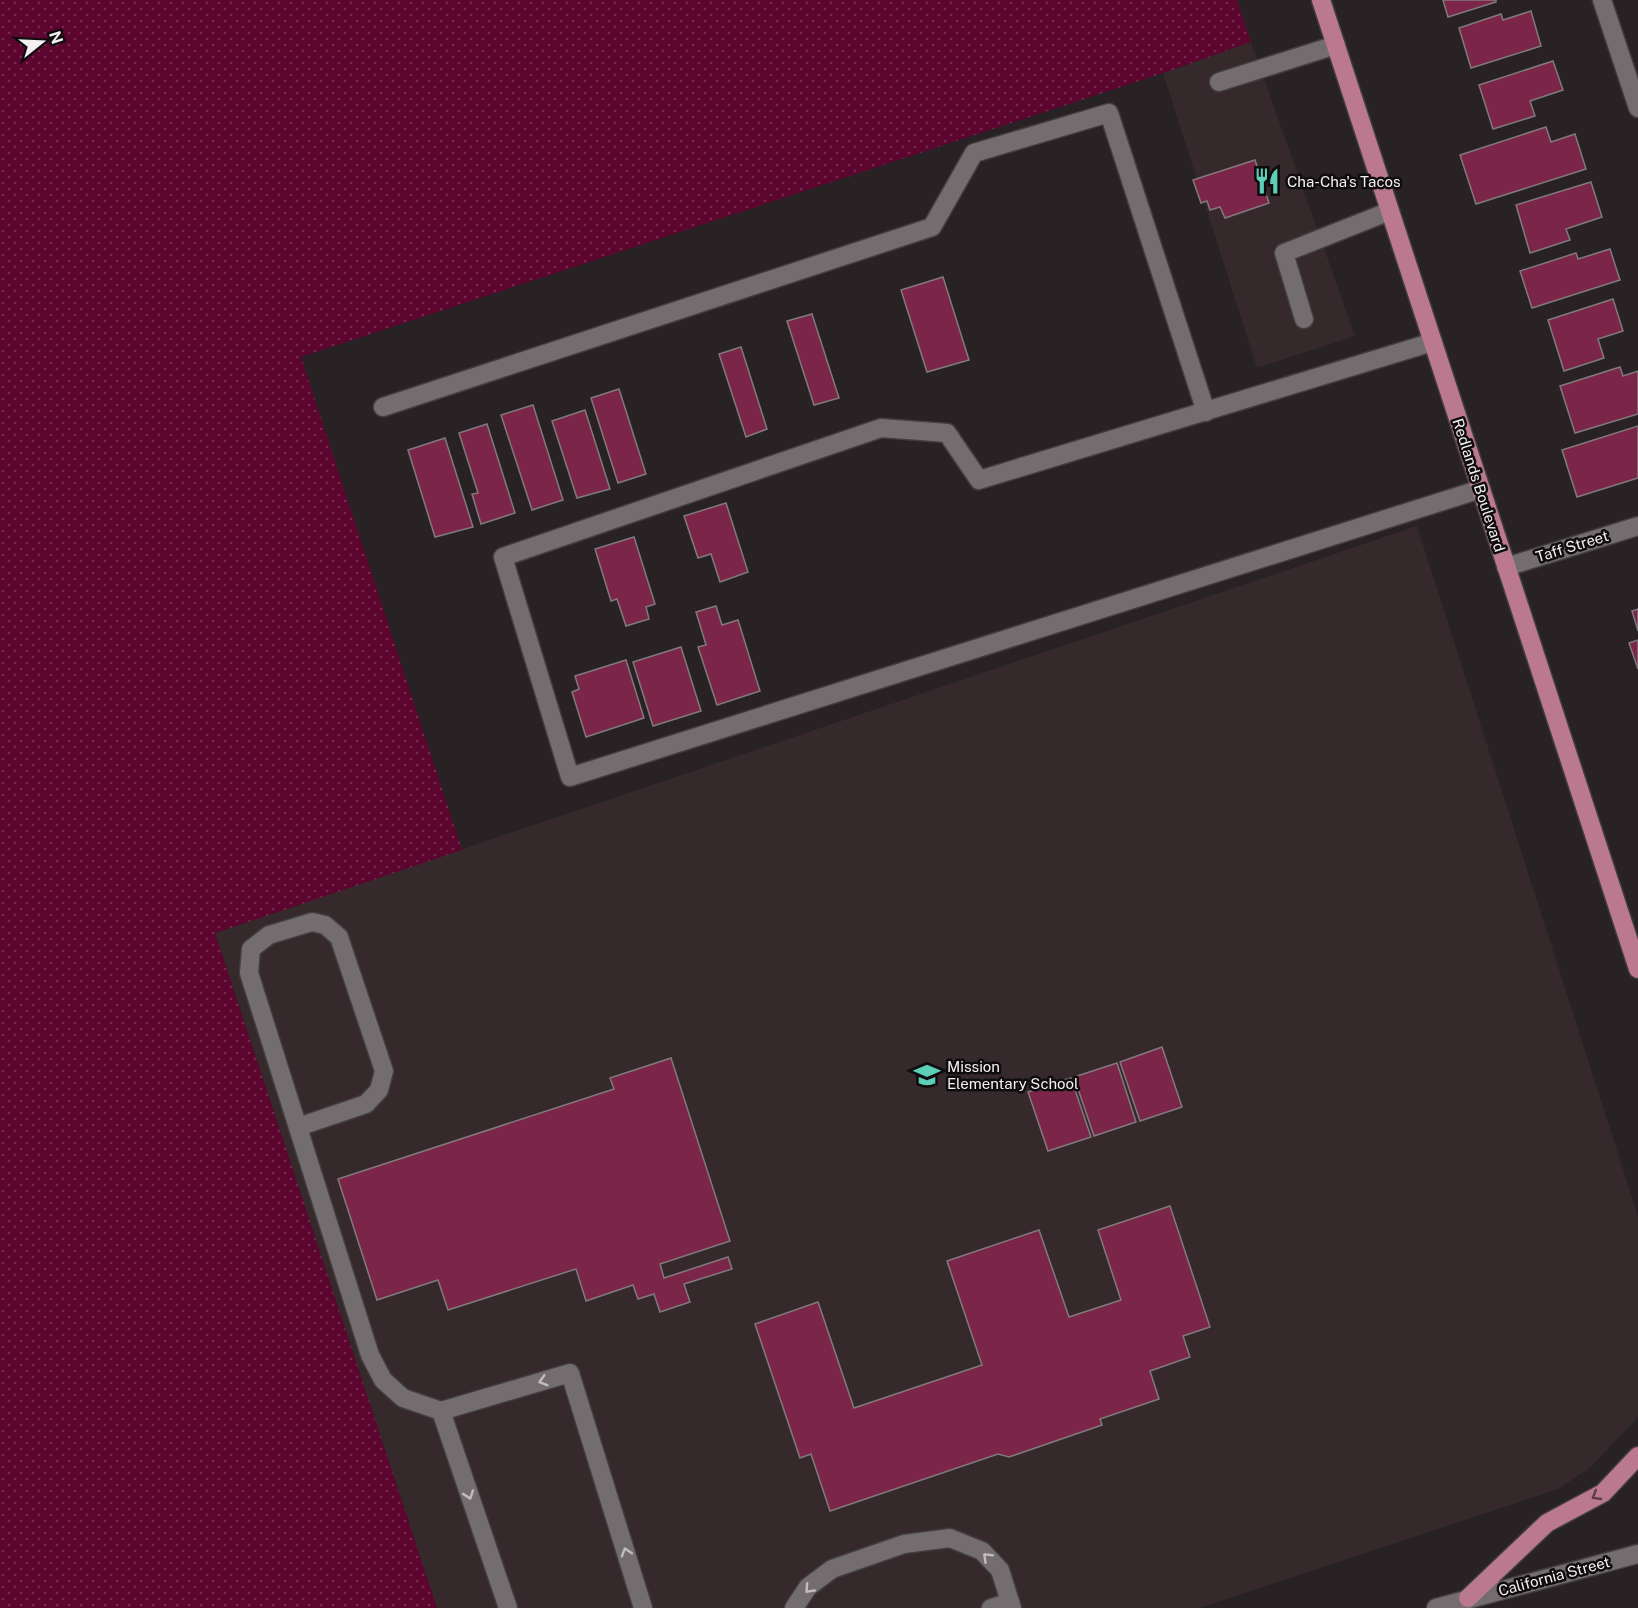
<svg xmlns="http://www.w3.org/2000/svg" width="1638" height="1608" font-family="'Public Sans',sans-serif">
<defs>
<pattern id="grass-dots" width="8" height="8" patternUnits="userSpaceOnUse" patternTransform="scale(1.5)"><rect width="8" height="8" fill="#5b052f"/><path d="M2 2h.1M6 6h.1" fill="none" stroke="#732a4e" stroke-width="1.8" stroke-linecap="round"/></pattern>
</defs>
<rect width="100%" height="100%" fill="#282224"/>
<!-- built -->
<g fill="#35292c">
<path d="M1251 42 1355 336 1257 368 1163 73Z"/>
<path d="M1417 526 1638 1216V1417L1590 1468 1558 1489 1200 1608H437L215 933Z"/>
</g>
<!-- grass -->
<path fill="url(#grass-dots)" d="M0 0H1237L1251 42 1163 73 301 357 462 850 215 933 437 1608H0Z"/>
<!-- building -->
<g fill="#7b2649" stroke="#817a7c" stroke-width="1.5">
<path d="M1443 0H1496V2L1448 17Z"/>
<path d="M1531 11 1541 46 1471 68 1459 28 1501 14 1503 20Z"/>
<path d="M1553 61 1563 90 1530 101 1535 116 1493 129 1479 85Z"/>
<path d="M1546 127 1551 142 1575 134 1586 169 1476 204 1460 155Z"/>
<path d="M1255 160 1269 203 1225 218 1220 207 1210 210 1207 201 1201 203 1193 180Z"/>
<path d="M1591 182 1602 217 1566 229 1570 240 1530 253 1516 205Z"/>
<path d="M1610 249 1620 280 1532 308 1520 271 1576 253 1578 259Z"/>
<path d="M943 277 969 360 927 372 901 290Z"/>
<path d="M1613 299 1623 331 1598 339 1604 358 1564 371 1548 320Z"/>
<path d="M812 314 839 398 814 405 787 321Z"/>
<path d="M741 347 767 429 746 437 719 354Z"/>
<path d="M1620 367 1623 376 1638 371V414L1575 433 1560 386Z"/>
<path d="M619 389 646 474 618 483 591 398Z"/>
<path d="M533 405 563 500 532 510 501 415Z"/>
<path d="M585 410 610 489 577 498 552 421Z"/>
<path d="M487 424 515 513 481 524 472 494 478 493 459 433Z"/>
<path d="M1638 426V478L1577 497 1562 450Z"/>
<path d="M445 438 473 527 435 537 408 450Z"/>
<path d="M726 503 748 572 720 582 711 554 698 558 684 516Z"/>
<path d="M634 537 655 604 646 607 649 619 626 626 617 599 611 601 595 549Z"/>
<path d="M716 606 722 625 738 620 760 691 717 705 698 647 706 645 696 612Z"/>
<path d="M1638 609V631L1632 611Z"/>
<path d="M1638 640V669L1629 643Z"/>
<path d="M681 647 701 711 653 726 633 662Z"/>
<path d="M626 660 644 718 586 737 572 692 579 689 575 676Z"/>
<path d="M1162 1047 1182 1107 1140 1121 1120 1062Z"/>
<path d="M671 1058 730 1241 660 1264 664 1278 728 1257 732 1269 684 1284 690 1302 660 1312 654 1294 638 1299 633 1285 586 1301 576 1269 448 1310 438 1280 377 1300 338 1179 614 1089 610 1078Z"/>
<path d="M1117 1063 1136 1122 1094 1136 1074 1077Z"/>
<path d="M1071 1078 1091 1137 1048 1151 1028 1092Z"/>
<path d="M1170 1206 1210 1327 1183 1336 1190 1357 1150 1371 1159 1399 1100 1419 1102 1425 1009 1457 998 1454 830 1511 811 1454 800 1458 755 1324 818 1302 854 1408 982 1365 947 1261 1039 1230 1069 1317 1121 1300 1098 1230Z"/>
</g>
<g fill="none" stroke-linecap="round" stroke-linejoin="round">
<!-- lane casing -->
<g stroke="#423d3f" stroke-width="21">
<g id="lane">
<path d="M1219 82 1336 45"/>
<path d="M1304 319 1284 253 1390 211"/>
<path d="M1433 342 979 480 947 433 881 428 503 557 570 777 1481 489"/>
<path d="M383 407 932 227 974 153 1109 113 1206 412"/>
<path d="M298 1127 366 1104 379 1090 384 1071 339 937 325 925 312 922 269 935 251 949 249 973 370 1355 383 1380 403 1398 441 1411"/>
<path d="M508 1608 441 1411 570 1373 643 1608"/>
<path d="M794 1608 808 1587 832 1569 904 1544 950 1538 982 1551 1000 1570 1012 1608"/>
<path d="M991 1608 1010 1602"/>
</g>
</g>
<!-- street casing -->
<g stroke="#423d3f" stroke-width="21">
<g id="street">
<path d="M1602 0 1638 108"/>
<path d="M1506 567 1638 526"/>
</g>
</g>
<!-- secondary casing -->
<g stroke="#423d3f" stroke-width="21">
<path id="secondary" d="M1436 1608 1638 1554"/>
</g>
<!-- primary casing -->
<g stroke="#423d3f" stroke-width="21">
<g id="primary">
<path d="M1321 0 1638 969"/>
<path d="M1468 1598 1547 1523 1603 1493 1638 1456"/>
</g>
</g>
<!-- lane -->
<use href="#lane" stroke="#746d6f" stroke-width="18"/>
<!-- street -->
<use href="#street" stroke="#746d6f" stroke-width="18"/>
<!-- secondary -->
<use href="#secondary" stroke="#746d6f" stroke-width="18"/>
<!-- primary -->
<use href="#primary" stroke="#ba798f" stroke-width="18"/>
</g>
<!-- one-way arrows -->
<defs><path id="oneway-chevron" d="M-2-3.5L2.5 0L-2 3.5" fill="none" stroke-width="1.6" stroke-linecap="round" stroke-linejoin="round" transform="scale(1.5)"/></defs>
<g stroke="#c1bcbd">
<use href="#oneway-chevron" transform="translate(543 1381) rotate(164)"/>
<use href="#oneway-chevron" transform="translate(469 1495) rotate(71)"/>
<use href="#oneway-chevron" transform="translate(626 1552) rotate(-107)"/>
<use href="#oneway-chevron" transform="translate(987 1557) rotate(-136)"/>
<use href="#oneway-chevron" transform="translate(809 1589) rotate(133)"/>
</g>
<use stroke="#5c3d48" href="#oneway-chevron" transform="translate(1596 1496) rotate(149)"/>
<!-- icons -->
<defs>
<g id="restaurant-bare" transform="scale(2.07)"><path d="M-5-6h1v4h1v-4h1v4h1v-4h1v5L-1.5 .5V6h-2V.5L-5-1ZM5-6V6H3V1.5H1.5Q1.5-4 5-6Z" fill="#5dceb8" stroke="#0f0c0d" stroke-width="2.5" paint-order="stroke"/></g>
<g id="school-bare" transform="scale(2.07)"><path d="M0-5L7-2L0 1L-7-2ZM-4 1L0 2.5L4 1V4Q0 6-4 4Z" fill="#5dceb8" stroke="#0f0c0d" stroke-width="2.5" paint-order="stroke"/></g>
</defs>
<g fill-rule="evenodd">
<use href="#restaurant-bare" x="1267" y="181"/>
<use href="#school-bare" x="927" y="1075"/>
</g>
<g text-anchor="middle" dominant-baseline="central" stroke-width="5" stroke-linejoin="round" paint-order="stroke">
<!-- poi labels -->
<g font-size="15" fill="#f4f0f1" stroke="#0f0c0d" text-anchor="start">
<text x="1287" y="181">Cha-Cha's Tacos</text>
<text x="947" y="1066">Mission<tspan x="947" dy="17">Elementary School</tspan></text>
</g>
<!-- street labels -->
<g font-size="15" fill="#f4f0f1" stroke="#0f0c0d">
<text transform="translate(1479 485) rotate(72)">Redlands Boulevard</text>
<text transform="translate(1572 546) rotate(-17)">Taff Street</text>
<text transform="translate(1554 1576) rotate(-15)">California Street</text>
</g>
</g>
<!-- north arrow -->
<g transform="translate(42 42) rotate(72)" stroke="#0f0c0d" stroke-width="4.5" paint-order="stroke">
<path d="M0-4.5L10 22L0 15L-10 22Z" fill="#f4f0f1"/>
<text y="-9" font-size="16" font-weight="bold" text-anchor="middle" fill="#f4f0f1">N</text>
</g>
</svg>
